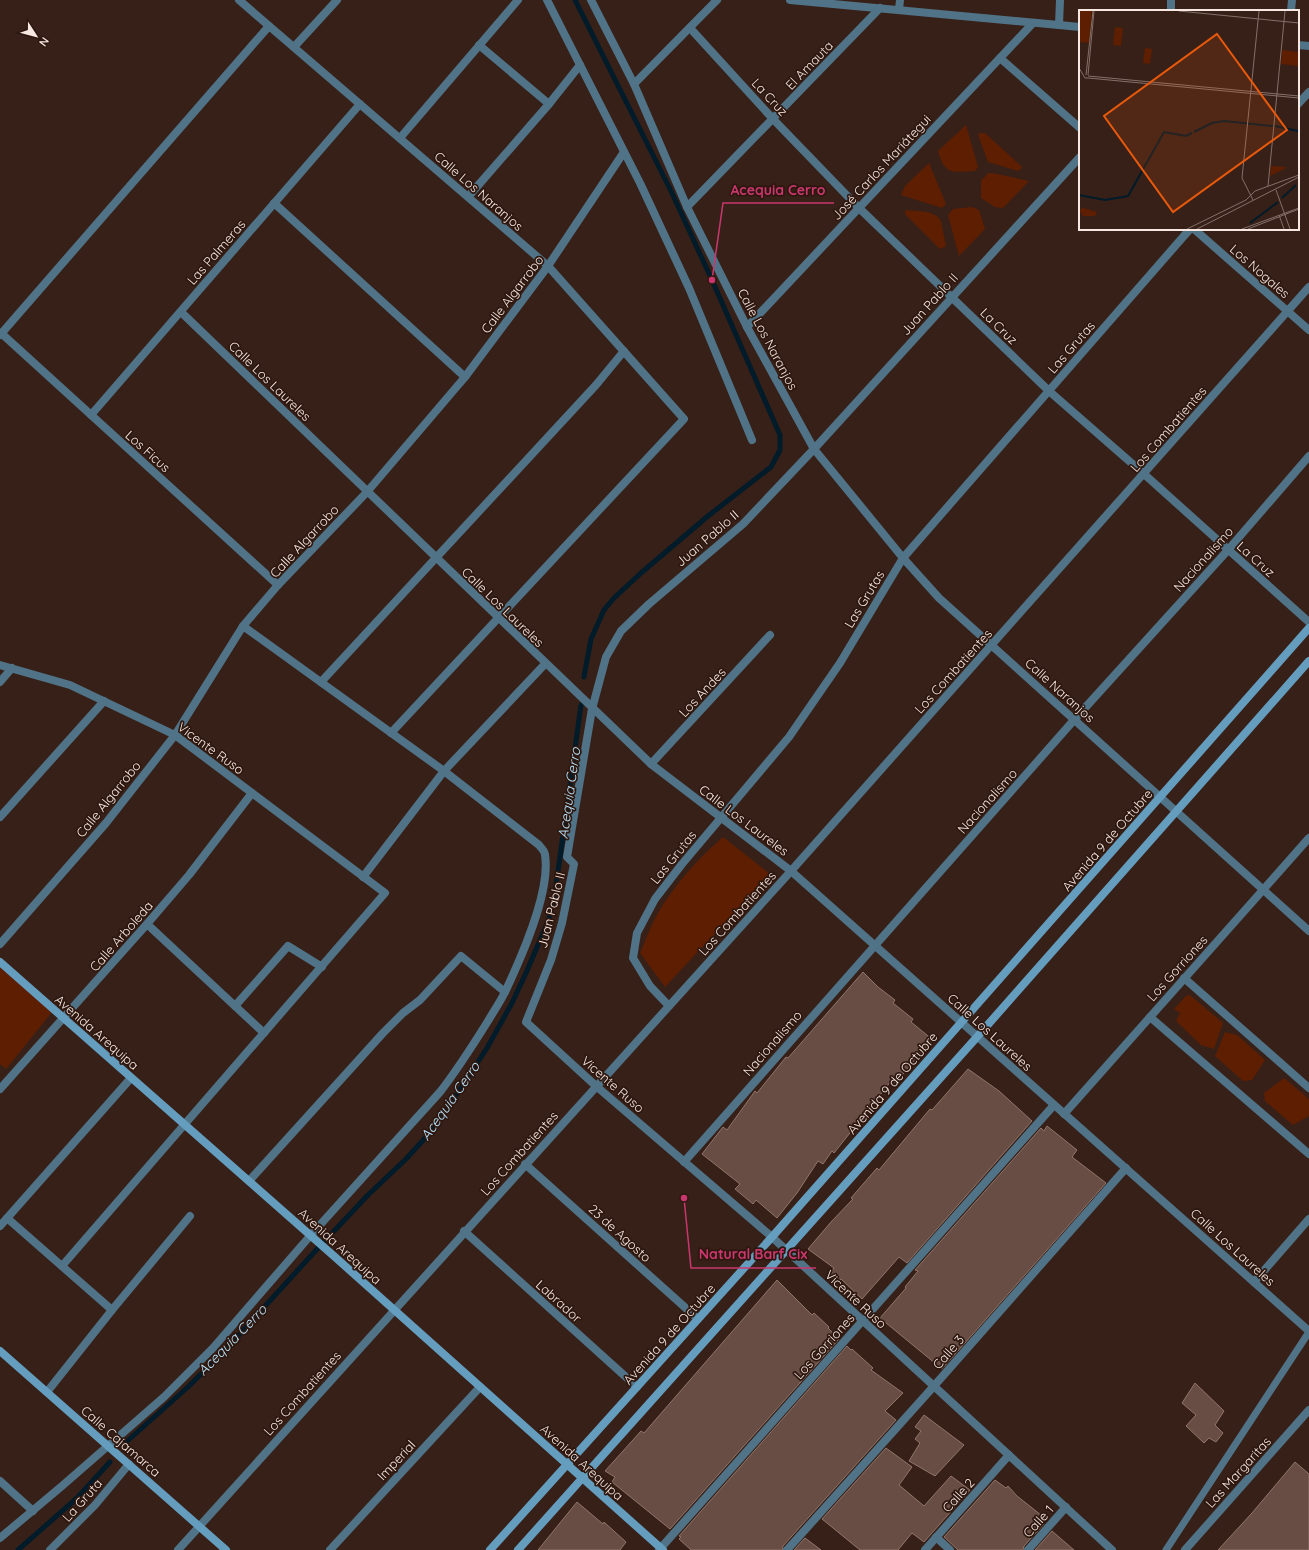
<svg xmlns="http://www.w3.org/2000/svg" width="1309" height="1550" font-family="Quicksand,sans-serif">
<rect width="100%" height="100%" fill="#372018"/>
<!-- green -->
<g fill="#5e1e01">
<path d="M966 125 978 167 975 171C953 172 945 176 938 151Z"/>
<path d="M980 133H985L1022 167 1021 169 1018 171 988 162 978 135Z"/>
<path d="M929 163 946 204 942 208 901 195 905 186Z"/>
<path d="M988 173H992L1029 181 1003 208 995 207 981 198V181Z"/>
<path d="M972 207 979 210 985 229 959 256 948 215 953 209Z"/>
<path d="M906 210 928 212 937 216 941 221 946 246 940 249 905 214Z"/>
<path d="M723 837 770 874 665 987 640 953C647 937 653 920 662 906 679 880 700 857 723 837Z"/>
<path d="M0 967 52 1012 6 1069 0 1064Z"/>
<path d="M1187 995 1191 996 1223 1023 1214 1049 1201 1045 1176 1021 1180 1013 1174 1009Z"/>
<path d="M1225 1032 1237 1035 1265 1060 1252 1080 1243 1081 1215 1056Z"/>
<path d="M1284 1078 1309 1099V1116L1293 1125 1265 1101 1264 1093Z"/>
</g>
<g fill="none" stroke-linecap="round" stroke-linejoin="round">
<!-- stream -->
<g stroke="#001b29" stroke-width="5">
<path d="M575 0 671 191 712 280 780 435V450L771 467 708 516 641 573 614 598 604 610 591 639 584 677"/>
<path d="M125 1443 188 1387 227 1348 318 1248 368 1195 406 1159 436 1126 487 1048 512 1003 526 973 549 919 555 893 581 705"/>
<path d="M18 1550 77 1498 110 1462"/>
</g>
</g>
<!-- building -->
<g fill="#674d44" stroke="#91756a">
<path d="M863 972 878 987 895 1000 893 1003 913 1019 911 1022 933 1040 914 1063V1062L895 1083 892 1080 834 1153 832 1151 823 1164 818 1161 797 1193 777 1218 756 1200 753 1204 735 1189 740 1184 702 1154 723 1127 727 1130 755 1091 757 1093 786 1057 788 1058Z"/>
<path d="M968 1069 999 1091 1032 1121 907 1263 899 1257 862 1299 841 1279 839 1281 830 1273 834 1268 808 1249 831 1222 853 1199 851 1198 877 1168 879 1170 930 1109 932 1110Z"/>
<path d="M1047 1126 1077 1150 1072 1157 1106 1183 942 1369 880 1318 906 1288 905 1287 918 1271 915 1270 1041 1128 1044 1131Z"/>
<path d="M777 1280 812 1315 814 1313 829 1327 828 1328 839 1339 670 1529 612 1482 615 1477 605 1471 641 1431 644 1433Z"/>
<path d="M847 1346 851 1350 852 1349 873 1368 871 1370 903 1393 885 1411 896 1420 783 1546 782 1550H691L679 1539 681 1537 679 1536Z"/>
<path d="M1195 1383 1224 1411 1215 1425 1223 1433 1216 1442 1209 1438 1204 1443 1186 1426 1196 1415 1182 1403Z"/>
<path d="M924 1415 964 1445 935 1476 909 1461 920 1443 915 1439 921 1431 915 1427Z"/>
<path d="M886 1448 912 1467 899 1485 924 1506 951 1476 970 1490 924 1542 912 1533 898 1550H860L822 1519Z"/>
<path d="M1295 1462 1309 1474V1550H1218L1252 1513Z"/>
<path d="M995 1480 1006 1488 1008 1486 1017 1496 1046 1519 1043 1523 1044 1524 1024 1546 1023 1550H958L944 1537Z"/>
<path d="M577 1502 603 1524 604 1522 626 1542 620 1550H538Z"/>
<path d="M1052 1531 1074 1550H1035Z"/>
<path d="M805 1538 821 1550H794Z"/>
</g>
<g fill="none" stroke-linecap="round" stroke-linejoin="round">
<!-- lane -->
<path stroke="#507387" stroke-width="7" d="M1166 1550 1309 1332"/>
<!-- street -->
<g stroke="#507387" stroke-width="8">
<path d="M239 0 548 266 684 419 391 733"/>
<path d="M547 0 640 183 689 288 752 440"/>
<path d="M591 0 634 84 687 207 747 327 814 449 903 558 939 598 1309 931"/>
<path d="M790 0 1080 27"/>
<path d="M899 10 900 0"/>
<path d="M1171 11V0"/>
<path d="M1291 11 1292 0"/>
<path d="M1059 25 1060 0"/>
<path d="M690 28 773 119 859 208 1049 391 1144 474 1309 622"/>
<path d="M479 45 549 104"/>
<path d="M1298 45 1309 46"/>
<path d="M294 47 337 0"/>
<path d="M1000 58 1080 128"/>
<path d="M634 84 717 0"/>
<path d="M1298 104 1309 92"/>
<path d="M400 138 518 0"/>
<path d="M1080 157 814 449 743 524 649 604 621 631 606 657 592 709 567 857 574 864 562 923 551 960 526 1022 596 1086 772 1237 1112 1550"/>
<path d="M468 197 549 104 580 65"/>
<path d="M274 203 465 377"/>
<path d="M687 207 880 8"/>
<path d="M1194 229 1309 330"/>
<path d="M181 312 651 764 791 871 1309 1331"/>
<path d="M747 327 1033 23"/>
<path d="M1 333 278 585"/>
<path d="M0 335 269 26"/>
<path d="M91 415 360 104"/>
<path d="M0 665 70 685 175 735 385 893 62 1266"/>
<path d="M0 682 12 668"/>
<path d="M321 682 596 385 624 351"/>
<path d="M651 764 770 635"/>
<path d="M0 817 104 701"/>
<path d="M363 877 444 771 545 664"/>
<path d="M147 924 264 1033"/>
<path d="M0 944 106 823 175 735 243 626 278 585 367 492 465 377 548 266 624 152"/>
<path d="M1184 978 1309 1088"/>
<path d="M235 1006 288 946 322 967"/>
<path d="M669 1006 650 986 633 958 637 933 655 899 682 864 789 737 840 663 903 558 1190 229"/>
<path d="M1150 1017 1309 1154"/>
<path d="M0 1089 147 924 189 875 252 793"/>
<path d="M1064 1114 1309 838"/>
<path d="M684 1162 1074 720 1228 550 1309 456"/>
<path d="M525 1164 698 1319"/>
<path d="M249 1181 383 1033 403 1013 420 1000 461 956 505 992"/>
<path d="M7 1218 112 1310"/>
<path d="M0 1226 131 1078"/>
<path d="M464 1231 637 1387"/>
<path d="M1254 1282 1309 1219"/>
<path d="M47 1392 112 1310 190 1216"/>
<path d="M0 1481 33 1511"/>
<path d="M936 1537 950 1550"/>
<path d="M0 1538 62 1486 164 1397 213 1348 310 1236 440 1092C458 1069 473 1045 488 1021 494 1011 500 1002 505 992 521 958 551 892 545 855 545 851 541 848 539 845L444 771 243 626"/>
<path d="M50 1550 95 1505 129 1464"/>
<path d="M178 1550 791 871 1309 287"/>
<path d="M330 1550 480 1387"/>
<path d="M659 1550 1054 1105"/>
<path d="M787 1550 934 1386 1126 1168"/>
<path d="M925 1550 1009 1455"/>
<path d="M1028 1550 1066 1507"/>
<path d="M1185 1550 1309 1410"/>
</g>
<!-- secondary -->
<g stroke="#649dbe" stroke-width="8">
<path d="M0 962 335 1257 663 1550"/>
<path d="M0 1351 226 1550"/>
<path d="M490 1550 772 1237 1309 628"/>
<path d="M518 1550 977 1037 1309 661"/>
</g>
</g>
<g text-anchor="middle" dominant-baseline="central" stroke-width="3.5" stroke-linejoin="round" paint-order="stroke">
<!-- street labels -->
<g font-size="13" fill="#f8e8e2" stroke="#2d170e">
<text transform="translate(809 65) rotate(-46)">El Amauta</text>
<text transform="translate(770 97) rotate(47)">La Cruz</text>
<text transform="translate(881 167) rotate(-47)">José Carlos Mariátegui</text>
<text transform="translate(479 191) rotate(41)">Calle Los Naranjos</text>
<text transform="translate(216 252) rotate(-49)">Las Palmeras</text>
<text transform="translate(1260 271) rotate(41)">Los Nogales</text>
<text transform="translate(512 294) rotate(-53)">Calle Algarrobo</text>
<text transform="translate(929 304) rotate(-48)">Juan Pablo II</text>
<text transform="translate(999 326) rotate(44)">La Cruz</text>
<text transform="translate(768 339) rotate(62)">Calle Los Naranjos</text>
<text transform="translate(1071 347) rotate(-49)">Las Grutas</text>
<text transform="translate(270 381) rotate(44)">Calle Los Laureles</text>
<text transform="translate(1168 429) rotate(-49)">Los Combatientes</text>
<text transform="translate(148 451) rotate(42)">Los Ficus</text>
<text transform="translate(707 538) rotate(-41)">Juan Pablo II</text>
<text transform="translate(304 541) rotate(-47)">Calle Algarrobo</text>
<text transform="translate(1203 559) rotate(-48)">Nacionalismo</text>
<text transform="translate(1256 559) rotate(42)">La Cruz</text>
<text transform="translate(864 599) rotate(-59)">Las Grutas</text>
<text transform="translate(503 607) rotate(44)">Calle Los Laureles</text>
<text transform="translate(953 671) rotate(-48)">Los Combatientes</text>
<text transform="translate(1060 690) rotate(42)">Calle Naranjos</text>
<text transform="translate(702 692) rotate(-47)">Los Andes</text>
<text transform="translate(211 748) rotate(36)">Vicente Ruso</text>
<text transform="translate(108 799) rotate(-51)">Calle Algarrobo</text>
<text transform="translate(987 801) rotate(-48)">Nacionalismo</text>
<text transform="translate(744 820) rotate(37)">Calle Los Laureles</text>
<text transform="translate(1107 840) rotate(-49)">Avenida 9 de Octubre</text>
<text transform="translate(673 857) rotate(-51)">Las Grutas</text>
<text transform="translate(551 910) rotate(-76)">Juan Pablo II</text>
<text transform="translate(737 913) rotate(-48)">Los Combatientes</text>
<text transform="translate(121 936) rotate(-49)">Calle Arboleda</text>
<text transform="translate(1177 968) rotate(-48)">Los Gorriones</text>
<text transform="translate(97 1032) rotate(41)">Avenida Arequipa</text>
<text transform="translate(990 1032) rotate(42)">Calle Los Laureles</text>
<text transform="translate(772 1043) rotate(-49)">Nacionalismo</text>
<text transform="translate(892 1083) rotate(-49)">Avenida 9 de Octubre</text>
<text transform="translate(613 1084) rotate(41)">Vicente Ruso</text>
<text transform="translate(519 1153) rotate(-48)">Los Combatientes</text>
<text transform="translate(620 1233) rotate(42)">23 de Agosto</text>
<text transform="translate(340 1246) rotate(42)">Avenida Arequipa</text>
<text transform="translate(1233 1247) rotate(42)">Calle Los Laureles</text>
<text transform="translate(856 1299) rotate(43)">Vicente Ruso</text>
<text transform="translate(559 1301) rotate(42)">Labrador</text>
<text transform="translate(669 1334) rotate(-48)">Avenida 9 de Octubre</text>
<text transform="translate(824 1346) rotate(-48)">Los Gorriones</text>
<text transform="translate(948 1352) rotate(-49)">Calle 3</text>
<text transform="translate(302 1393) rotate(-48)">Los Combatientes</text>
<text transform="translate(121 1441) rotate(41)">Calle Cajamarca</text>
<text transform="translate(396 1460) rotate(-47)">Imperial</text>
<text transform="translate(582 1462) rotate(42)">Avenida Arequipa</text>
<text transform="translate(1238 1472) rotate(-48)">Las Margaritas</text>
<text transform="translate(958 1495) rotate(-48)">Calle 2</text>
<text transform="translate(82 1500) rotate(-48)">La Gruta</text>
<text transform="translate(1038 1521) rotate(-48)">Calle 1</text>
</g>
<!-- water labels -->
<g font-size="14" font-style="italic" fill="#b9e4fe" stroke="#2d170e">
<text transform="translate(569 793) rotate(-82)">Acequia Cerro</text>
<text transform="translate(450 1101) rotate(-55)">Acequia Cerro</text>
<text transform="translate(232 1340) rotate(-46)">Acequia Cerro</text>
</g>
</g>
<!-- overview -->
<g transform="translate(1079 10)">
<rect width="220" height="220" fill="#372018"/>
<path d="M0 1H13L10 33 0 32ZM36 17 44 18 42 36 34 35ZM66 38 73 39 71 54 64 53ZM203 40 220 42V56L202 54ZM192 156 207 157V158L191 166ZM4 198 18 202 16 206H4L0 200Z" fill="#5e1e01"/>
<path fill="none" stroke="#001b29" stroke-width="2" d="M196 116 219 121M115 122 133 113 145 111 194 116M0 185 26 190 49 186 85 122 107 126 113 123M203 188 217 175M171 213 199 192"/>
<path fill="none" stroke="#847069" stroke-width="1" d="M100 1 220 13M0 58 6 68H9M7 65 14 1M9 65 15 1M9 66 220 86M9 68 220 88M189 176 206 1M197 180 211 219M174 190 163 168 180 1M200 205 205 219M108 219 167 190 176 181 220 165M118 219 220 167M163 219 220 198M169 219 220 199"/>
<path fill="#e8590c" fill-opacity="0.15" stroke="#e8590c" stroke-width="2" d="M138 24 208 120 94 202 25 106Z"/>
<rect width="220" height="220" fill="none" stroke="#f8e8e2" stroke-width="2"/>
</g>
<!-- callouts -->
<path fill="none" stroke="#ca376f" stroke-width="1.5" d="M712 280L723 203H834M684 1198L691 1268H816"/>
<g fill="#ca376f" stroke="#2d170e" stroke-width="1.5">
<circle cx="712" cy="280" r="4"/>
<circle cx="684" cy="1198" r="4"/>
</g>
<g font-size="14" text-anchor="middle" font-weight="bold" fill="#ca376f" stroke="#2d170e" stroke-width="3.5" stroke-linejoin="round" paint-order="stroke">
<text x="778" y="195">Acequia Cerro</text>
<text x="753" y="1259">Natural Barf Cix</text>
</g>
<!-- north arrow -->
<g transform="translate(36 36) rotate(126)" stroke="#2d170e" stroke-width="3" paint-order="stroke">
<path d="M0-3L7 15L0 10L-7 15Z" fill="#f8e8e2"/>
<text y="-6" font-size="11" font-weight="bold" text-anchor="middle" fill="#f8e8e2">N</text>
</g>
</svg>
